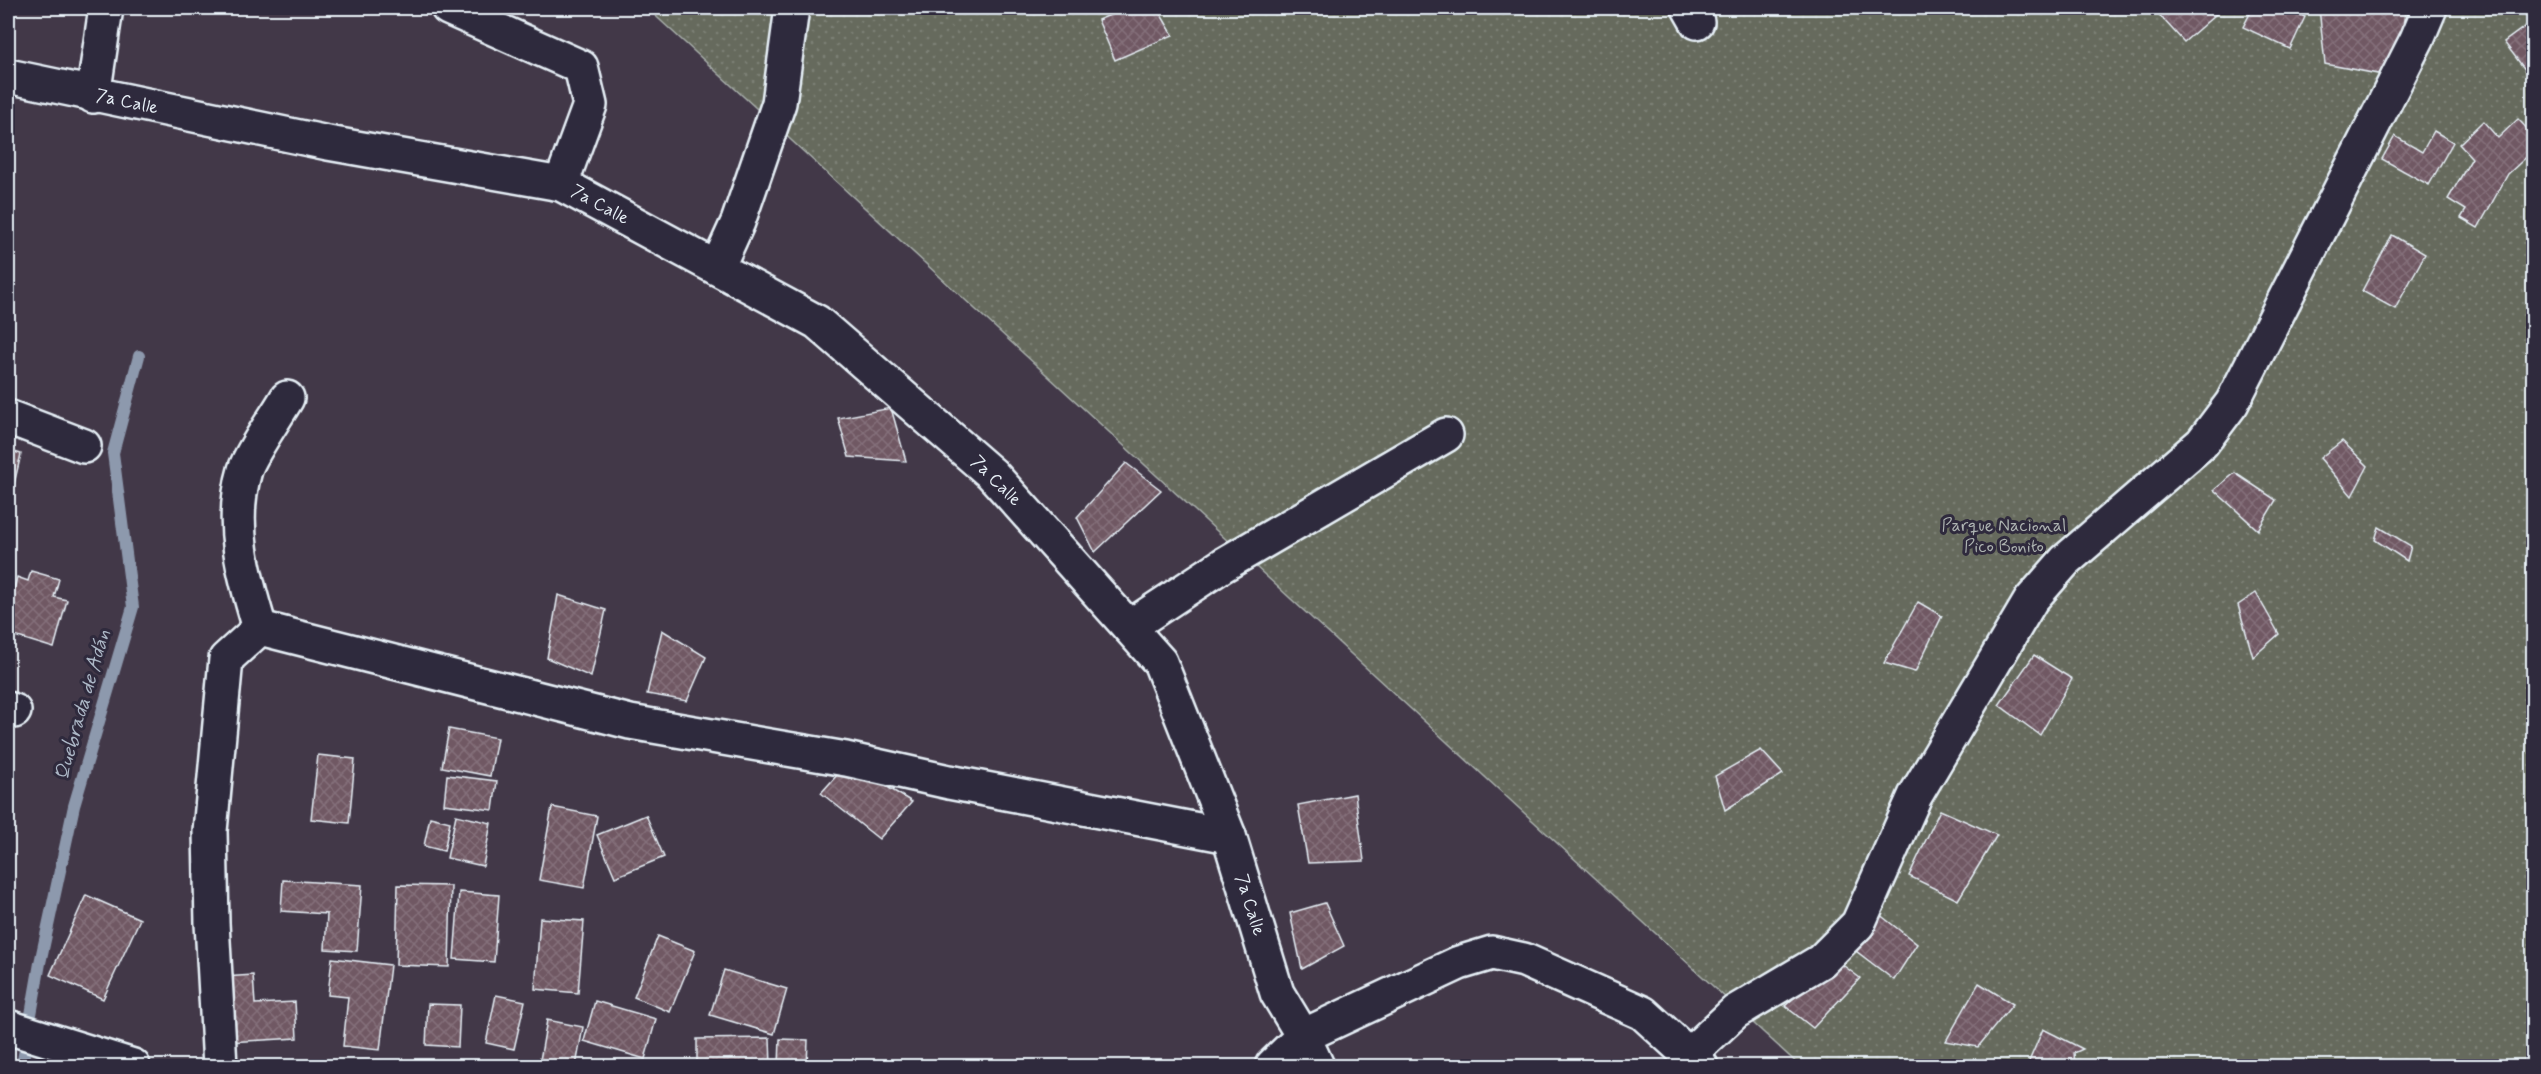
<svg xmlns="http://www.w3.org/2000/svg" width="2541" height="1074" font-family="Mynerve,sans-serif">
<defs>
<pattern id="park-dots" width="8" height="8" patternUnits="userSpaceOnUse" patternTransform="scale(1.5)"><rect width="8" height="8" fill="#666a5d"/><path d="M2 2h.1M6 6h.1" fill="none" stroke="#7c8075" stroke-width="1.8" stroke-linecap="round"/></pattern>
<pattern id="building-cross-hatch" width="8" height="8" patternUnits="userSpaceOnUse" patternTransform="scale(1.5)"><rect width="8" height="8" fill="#705863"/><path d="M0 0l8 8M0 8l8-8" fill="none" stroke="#84707a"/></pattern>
</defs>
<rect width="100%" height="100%" fill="#423848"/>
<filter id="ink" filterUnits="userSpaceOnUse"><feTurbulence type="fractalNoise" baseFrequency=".0167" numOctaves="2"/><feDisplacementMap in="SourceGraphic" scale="12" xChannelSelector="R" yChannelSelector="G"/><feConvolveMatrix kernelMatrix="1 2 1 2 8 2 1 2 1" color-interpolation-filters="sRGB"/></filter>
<g filter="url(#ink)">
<!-- park -->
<path fill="url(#park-dots)" stroke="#a7aeaa" stroke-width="1.5" d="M647 8H2533V1066H1800Z"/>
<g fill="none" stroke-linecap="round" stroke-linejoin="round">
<!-- stream -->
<path stroke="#8d99ad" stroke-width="12" d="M22 1066 40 963 74 806 133 607 113 453 139 356"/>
</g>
<!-- building -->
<g fill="url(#building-cross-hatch)" stroke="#e8f1f8" stroke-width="1.5">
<path d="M1127 8H1157L1173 35 1115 60 1098 20Z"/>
<path d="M2153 8H2223L2184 42Z"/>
<path d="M2253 8H2284L2305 17 2290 49 2243 27Z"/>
<path d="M2319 8H2406L2394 77 2325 64Z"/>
<path d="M2520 8H2534V65L2526 71 2504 42 2531 22Z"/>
<path d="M2518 119 2534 136V150L2508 174 2478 228 2461 218 2466 210 2448 199 2472 158 2459 144 2483 121 2498 138Z"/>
<path d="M2434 131 2453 142 2429 185 2382 159 2395 136 2422 152Z"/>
<path d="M2392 235 2425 254 2395 309 2362 291Z"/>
<path d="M891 408 906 461 849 457 838 418Z"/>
<path d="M2342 441 2368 466 2352 496 2320 458Z"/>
<path d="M8 450 21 454 8 510Z"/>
<path d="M1126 463 1161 490 1095 552 1077 517Z"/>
<path d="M2235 473 2276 500 2258 530 2214 490Z"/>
<path d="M2379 527 2411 546 2407 561 2375 540Z"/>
<path d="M31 571 59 579 54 597 67 600 54 648 8 634V611L17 577 28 581Z"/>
<path d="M2256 593 2279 634 2253 657 2238 605Z"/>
<path d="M558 595 606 610 591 677 547 658Z"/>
<path d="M1918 602 1942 616 1915 672 1884 663Z"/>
<path d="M662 630 706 657 687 701 647 694Z"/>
<path d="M2034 655 2072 679 2040 735 1999 705Z"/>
<path d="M449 729 497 738 490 776 442 767Z"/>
<path d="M1761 750 1783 774 1725 810 1715 776Z"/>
<path d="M318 755 355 759 349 823 311 819Z"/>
<path d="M848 763 912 802 879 839 821 793Z"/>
<path d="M447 775 497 781 493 810 444 804Z"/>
<path d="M1355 794 1364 861 1308 863 1298 805Z"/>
<path d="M552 807 597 816 584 888 539 880Z"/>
<path d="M1940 810 1997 835 1958 900 1909 876Z"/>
<path d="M456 815 491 823 483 866 447 858Z"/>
<path d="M646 815 664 857 615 877 597 835Z"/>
<path d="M430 817 450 822 444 851 424 846Z"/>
<path d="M283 880 362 885 357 951 325 949 327 914 281 911Z"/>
<path d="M398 885 451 886 449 967 396 965Z"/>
<path d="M459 892 499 895 494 962 454 959Z"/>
<path d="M86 895 140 919 103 999 50 975Z"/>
<path d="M1325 903 1344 946 1302 969 1290 913Z"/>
<path d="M1879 914 1917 944 1894 980 1856 951Z"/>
<path d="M540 918 584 921 578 993 535 989Z"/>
<path d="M658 936 695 951 670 1012 634 997Z"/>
<path d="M332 958 390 965 380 1050 343 1046 348 997 328 995Z"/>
<path d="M1836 960 1860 978 1813 1028 1785 1006Z"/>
<path d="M724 970 787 989 774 1034 710 1015Z"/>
<path d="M253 975 255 1004 295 1002 297 1038 228 1042 224 977Z"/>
<path d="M1979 983 2013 1004 1978 1047 1946 1041Z"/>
<path d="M496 995 525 1001 514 1049 486 1043Z"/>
<path d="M595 1001 656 1019 645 1059 584 1041Z"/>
<path d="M428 1004 460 1005 458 1047 426 1045Z"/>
<path d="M547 1020 583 1027 576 1066H539Z"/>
<path d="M2043 1029 2083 1049 2074 1053 2075 1066H2027Z"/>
<path d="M770 1038 771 1066H697V1039Z"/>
<path d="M780 1039 808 1040 807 1066H779Z"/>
</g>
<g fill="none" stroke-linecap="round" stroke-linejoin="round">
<!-- minor casing -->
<g stroke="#e8f1f8" stroke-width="38">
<g id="minor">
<path d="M448 8 581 67 590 105 561 184"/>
<path d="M1689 8 1697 22"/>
<path d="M8 76 328 143 561 184 817 322 992 474 1160 662 1229 836 1277 993 1303 1036 1317 1066"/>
<path d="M93 96 106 8"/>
<path d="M717 268 738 222 779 103 792 8"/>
<path d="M8 417 84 446"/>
<path d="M1129 627 1223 565 1446 435"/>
<path d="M260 628C244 576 229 524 245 470 251 452 276 417 287 398"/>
<path d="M8 709 14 711"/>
<path d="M8 1027 133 1066"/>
<path d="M1688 1056 1735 1012 1821 961 1858 924 1915 796 2031 600 2065 561 2202 443 2232 403 2417 39 2430 8"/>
<path d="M220 1066 212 923 210 831 226 659 260 628 630 722 846 759 949 782 1229 836"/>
<path d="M1272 1066 1303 1036 1459 963 1492 953 1524 960 1643 1013 1701 1066"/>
</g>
</g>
<!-- minor -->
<use href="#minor" stroke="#2f2a3d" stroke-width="33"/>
</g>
</g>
<g text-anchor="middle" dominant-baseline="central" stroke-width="6" stroke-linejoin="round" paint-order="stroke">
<!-- street labels -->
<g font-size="18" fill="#e8f1f8" stroke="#2f2a3d">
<text transform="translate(127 102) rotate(12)">7a Calle</text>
<text transform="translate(600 205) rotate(29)">7a Calle</text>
<text transform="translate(996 481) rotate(45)">7a Calle</text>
<text transform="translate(1250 905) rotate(73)">7a Calle</text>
</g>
<!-- park labels -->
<g font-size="18" fill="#aeb4b2" stroke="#2f2a3d">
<text x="2004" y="526">Parque Nacional<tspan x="2004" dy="21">Pico Bonito</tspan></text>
</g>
<!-- water labels -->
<g font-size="20" font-style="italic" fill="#acb7c6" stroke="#2f2a3d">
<text transform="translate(83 705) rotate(-74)">Quebrada de Adán</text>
</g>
</g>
<!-- margin -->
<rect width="2541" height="1074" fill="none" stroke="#2f2a3d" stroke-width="30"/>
<rect x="15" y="15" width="2511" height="1044" fill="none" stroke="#e8f1f8" stroke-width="2" filter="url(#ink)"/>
</svg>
